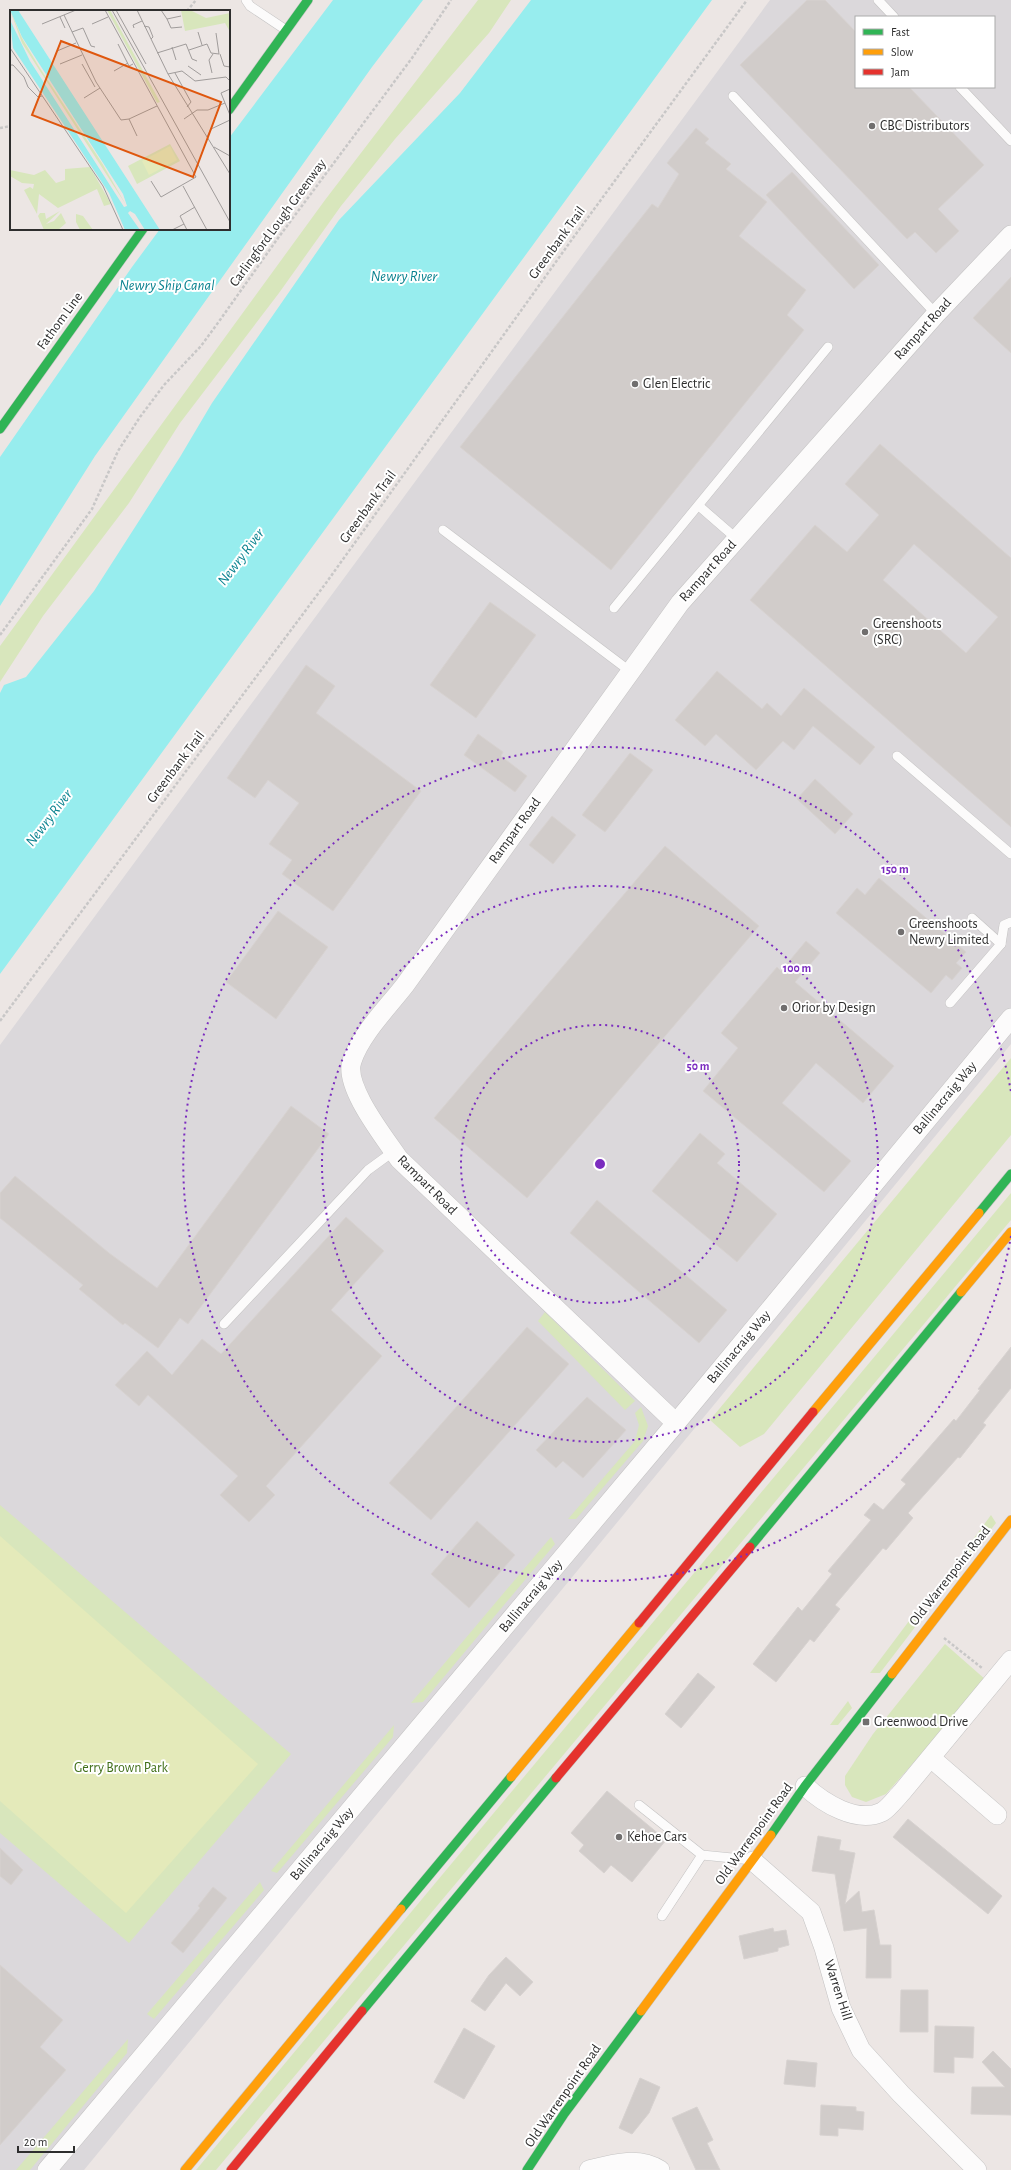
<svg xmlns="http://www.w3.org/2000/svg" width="1011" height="2170" font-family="'Alegreya Sans',sans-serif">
<rect width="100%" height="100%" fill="#ece6e4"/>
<!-- industrial -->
<path fill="#dbd8db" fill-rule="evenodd" d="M770 0H1011V1044L84 2170H0V1045ZM856 17H994V87H856Z"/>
<!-- green -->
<g fill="#d8e6bc">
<path d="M478 0H511L489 33 395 139 341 206 279 293 180 423 129 503 43 616 0 682V646L325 200Z"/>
<path d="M1011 1058V1135L764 1434 740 1447 710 1420Z"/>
<path d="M1011 1193V1220L216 2170H196Z"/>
<path d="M545 1312 635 1401 625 1410 538 1321Z"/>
<path d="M641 1407 648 1426 643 1441 576 1519H568L635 1441 639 1425 635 1413Z"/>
<path d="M0 1505 291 1754 129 1943 0 1833Z"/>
<path d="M991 1515 996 1523 951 1581 943 1580Z"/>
<path d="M551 1537 555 1544 423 1702 411 1703Z"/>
<path d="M922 1611V1618L880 1673H870L912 1617Z"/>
<path d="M945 1644 986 1680 886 1794 866 1802 852 1797 845 1785V1776L873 1734Z"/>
<path d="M848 1701 852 1708 838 1725H830Z"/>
<path d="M394 1725 393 1737 284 1865 277 1873 271 1871Z"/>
<path d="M260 1882 264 1890 154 2019 147 2014Z"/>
<path d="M128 2039 127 2053 30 2170H16Z"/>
</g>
<!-- pitch -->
<path fill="#e4eaba" d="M0 1536 258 1764 126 1913 0 1801Z"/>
<!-- water -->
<g fill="#97edee">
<path d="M333 0H423L372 67 95 456 0 606V457L132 267 160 229H229V138Z"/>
<path d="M531 0H712L0 974V693L4 685 26 677 94 591 180 457 212 403 339 220 460 93Z"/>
</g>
<!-- building -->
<g fill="#d1ccca" stroke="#d7d2d0" fill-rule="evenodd">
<path d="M807 0H825L856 32V87H909L984 165 938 209 959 231 936 253 915 232 907 239 740 65Z"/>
<path d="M696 128 709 139 705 143 731 164 726 169 767 202 739 236 806 290 787 315 804 330 611 570 460 447 652 204 658 208 679 174 667 163Z"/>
<path d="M792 172 879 265 854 289 766 195Z"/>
<path d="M1011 277V353L973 318Z"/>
<path d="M880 444 1011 558V827L750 600 815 525 847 552 879 515 845 484ZM914 544 998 617 966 653 883 580Z"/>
<path d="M490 602 536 635 476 718 430 685Z"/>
<path d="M306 665 335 686 316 713 421 791 333 911 282 874 292 860 269 844 299 803 268 780 255 798 227 778Z"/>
<path d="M717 671 762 709 767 703 781 716 804 688 875 747 860 765 813 726 794 750 783 741 756 770 716 734 705 746 675 720Z"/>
<path d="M478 734 503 752 501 756 527 776 515 792 464 755Z"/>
<path d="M630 753 653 770 605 832 582 815Z"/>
<path d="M815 779 853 814 835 834 797 799Z"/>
<path d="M552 816 576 835 553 864 529 845Z"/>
<path d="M665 846 759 926 527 1198 434 1118Z"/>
<path d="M879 878 966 952 956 963 962 968 952 980 946 975 931 993 836 913 857 888 865 895Z"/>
<path d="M278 911 328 947 276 1019 226 982Z"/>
<path d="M806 941 820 953 795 982 894 1066 863 1103 816 1063 782 1103 851 1161 824 1192 703 1091 738 1048 721 1033 777 967 781 971Z"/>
<path d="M291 1106 329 1134 188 1324 180 1318 158 1348 125 1323 123 1325 79 1289 83 1285 0 1218V1193L15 1176 109 1253 157 1288Z"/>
<path d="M700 1133 725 1154 717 1163 777 1214 737 1262 652 1191Z"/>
<path d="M597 1200 727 1310 699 1343 570 1233Z"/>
<path d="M346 1217 384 1251 331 1310 382 1356 266 1486 275 1495 249 1522 220 1495 238 1476 148 1395 139 1406 115 1385 147 1351 172 1375 202 1339 221 1354Z"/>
<path d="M527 1327 569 1364 431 1520 389 1483Z"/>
<path d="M1011 1347V1388L983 1423 986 1425 960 1458 958 1457 908 1513 913 1518 886 1550 883 1548 835 1605 840 1609 814 1642 810 1639 776 1682 753 1664 798 1607 802 1611 832 1574 828 1571 871 1520 864 1515 874 1503 883 1510 906 1484 901 1480 954 1419 956 1421 980 1390 978 1389Z"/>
<path d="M587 1397 626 1430 583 1478 563 1461 556 1468 536 1450Z"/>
<path d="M477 1521 515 1555 469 1608 431 1574Z"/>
<path d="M698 1673 715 1687 681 1728 665 1714Z"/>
<path d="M607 1791 666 1840 632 1882 611 1865 604 1873 579 1851 584 1845 571 1833Z"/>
<path d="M908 1819 1002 1896 988 1914 893 1837Z"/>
<path d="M818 1836 841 1840 839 1850 855 1853 845 1904 859 1891 862 1912 874 1910 880 1945H891V1978H866L867 1928 844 1931 835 1874 812 1871Z"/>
<path d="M0 1848 23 1870 11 1885 0 1876Z"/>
<path d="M213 1887 227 1898 183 1953 171 1943 200 1908 198 1906Z"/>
<path d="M773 1928 774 1932 786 1930 789 1945 778 1948V1951L744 1959 739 1936Z"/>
<path d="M506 1957 533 1982 520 1996 506 1983 485 2011 471 2001 489 1975Z"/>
<path d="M0 1965 63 2020 40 2047 66 2070 0 2145Z"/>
<path d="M901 1990H928V2032H900Z"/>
<path d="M935 2026 974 2027 973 2058 954 2057V2073L934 2072Z"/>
<path d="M464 2028 495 2046 464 2099 434 2082Z"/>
<path d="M993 2051 1011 2069V2115L971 2114 972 2087H1005L982 2062Z"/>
<path d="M787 2060 817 2063 815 2087 784 2084Z"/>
<path d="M640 2078 660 2087 649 2113 632 2134 619 2128Z"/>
<path d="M821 2105 856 2107V2111L864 2112 863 2130 838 2128V2136L820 2135Z"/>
<path d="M697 2107 713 2140 707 2143 720 2170H696L672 2118Z"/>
</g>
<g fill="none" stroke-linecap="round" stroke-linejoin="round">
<!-- lane casing -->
<g stroke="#c4c3c3" stroke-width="10">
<g id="lane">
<path d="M246 0 250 6 286 30"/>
<path d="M878 0 894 17"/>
<path d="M960 87 1011 141"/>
<path d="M733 96 936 314"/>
<path d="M699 506 737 539"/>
<path d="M443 530 631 672"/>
<path d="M614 608 828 347"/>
<path d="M897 756 1011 854"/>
<path d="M972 918 1001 944"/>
<path d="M950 1003 1001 944 1004 925 1011 922"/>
<path d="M224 1324 368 1170 394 1151"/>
<path d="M639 1805 702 1855 752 1860"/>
<path d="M662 1916 702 1855"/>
</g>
</g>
<!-- street casing -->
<g stroke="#c4c3c3" stroke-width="20">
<g id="street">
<path d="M676 1423 399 1159C385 1138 343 1086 352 1061 360 1035 388 1007 405 985L680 603 936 314 1011 235"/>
<path d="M931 1758 997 1815"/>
<path d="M805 1786C823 1803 857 1824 882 1812 889 1808 896 1798 902 1792L1011 1660"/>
<path d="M753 1861 811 1912 824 1948 841 2008 861 2050 901 2094 977 2170"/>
<path d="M47 2170 676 1423 1011 1018"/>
<path d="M589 2170C612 2164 638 2156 660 2170"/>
</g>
</g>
<!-- fast casing -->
<g stroke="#c4c3c3" stroke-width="10">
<g id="fast">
<path d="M229 110 308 0"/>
<path d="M0 429 143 229"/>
<path d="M979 1213 1011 1174"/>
<path d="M750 1547 961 1292"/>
<path d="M771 1835 805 1786 892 1674"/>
<path d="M401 1909 511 1777"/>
<path d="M362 2011 556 1778"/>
<path d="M527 2170 564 2114 641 2011"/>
</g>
</g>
<!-- slow casing -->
<g stroke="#c4c3c3" stroke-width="10">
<g id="slow">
<path d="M961 1292 1011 1232"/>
<path d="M813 1412 979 1213"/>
<path d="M892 1674 1011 1520"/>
<path d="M511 1777 639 1623"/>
<path d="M641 2011 771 1835"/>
<path d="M185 2170 401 1909"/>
</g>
</g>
<!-- jam casing -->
<g stroke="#c4c3c3" stroke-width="10">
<g id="jam">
<path d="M639 1623 813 1412"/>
<path d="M556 1778 750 1547"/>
<path d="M231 2170 362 2011"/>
</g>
</g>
<!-- path -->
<g stroke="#c8c7c7" stroke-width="2.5" stroke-dasharray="3 2" stroke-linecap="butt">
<path d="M187 11 196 0"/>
<path d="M0 128 11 126"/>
<path d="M0 635 92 509 118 451 140 417 164 385 201 346 220 320 278 238 412 58 451 0"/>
<path d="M0 1021 326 583 573 238 747 0"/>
<path d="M944 1638 982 1668"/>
</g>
<!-- lane -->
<use href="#lane" stroke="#fcfbfb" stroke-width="9"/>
<!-- street -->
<use href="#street" stroke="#fcfbfb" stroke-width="19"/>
<!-- fast -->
<use href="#fast" stroke="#30b455" stroke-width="9"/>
<!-- slow -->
<use href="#slow" stroke="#ff9f0a" stroke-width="9"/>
<!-- jam -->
<use href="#jam" stroke="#e5322d" stroke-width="9"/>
</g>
<!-- distance rings -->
<g fill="none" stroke="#7b2cbf" stroke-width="2" stroke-dasharray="2 4">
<circle cx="600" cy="1164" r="139"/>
<circle cx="600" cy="1164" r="278"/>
<path d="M1011 1236A417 417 0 1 1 1011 1092"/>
</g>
<!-- markers -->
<g fill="#706e6e" stroke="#fff" stroke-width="1.5">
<circle cx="872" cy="126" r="4"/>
<circle cx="635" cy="384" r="4"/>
<circle cx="865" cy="632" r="4"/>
<circle cx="901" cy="932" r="4"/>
<circle cx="784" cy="1008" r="4"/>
<rect x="862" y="1718" width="8" height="8" rx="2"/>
<circle cx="619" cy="1837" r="4"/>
</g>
<g text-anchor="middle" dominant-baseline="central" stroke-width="4" stroke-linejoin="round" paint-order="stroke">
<!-- poi labels -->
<g font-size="14" fill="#2e2e2e" stroke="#fff" text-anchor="start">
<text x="880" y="126">CBC Distributors</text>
<text x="643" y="384">Glen Electric</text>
<text x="873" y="624">Greenshoots<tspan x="873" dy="16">(SRC)</tspan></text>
<text x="909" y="924">Greenshoots<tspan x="909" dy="16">Newry Limited</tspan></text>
<text x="792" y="1008">Orior by Design</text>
<text x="874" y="1722">Greenwood Drive</text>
<text x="627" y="1837">Kehoe Cars</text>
</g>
<!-- street labels -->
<g font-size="14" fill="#2e2e2e" stroke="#fff">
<text transform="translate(278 223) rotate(-54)">Carlingford Lough Greenway</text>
<text transform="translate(557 243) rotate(-54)">Greenbank Trail</text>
<text transform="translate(60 321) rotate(-54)">Fathom Line</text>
<text transform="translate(923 329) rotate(-48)">Rampart Road</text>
<text transform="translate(368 507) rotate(-54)">Greenbank Trail</text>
<text transform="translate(708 571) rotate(-48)">Rampart Road</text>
<text transform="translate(176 767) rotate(-53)">Greenbank Trail</text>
<text transform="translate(515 831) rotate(-54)">Rampart Road</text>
<text transform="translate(945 1098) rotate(-50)">Ballinacraig Way</text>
<text transform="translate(427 1185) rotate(45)">Rampart Road</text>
<text transform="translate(739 1347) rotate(-50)">Ballinacraig Way</text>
<text transform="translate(950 1576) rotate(-52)">Old Warrenpoint Road</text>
<text transform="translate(531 1596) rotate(-50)">Ballinacraig Way</text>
<text transform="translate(754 1834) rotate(-54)">Old Warrenpoint Road</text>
<text transform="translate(322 1844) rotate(-50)">Ballinacraig Way</text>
<text transform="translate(838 1990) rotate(72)">Warren Hill</text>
<text transform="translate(563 2096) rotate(-55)">Old Warrenpoint Road</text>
</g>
<!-- park labels -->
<g font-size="14" fill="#406f19" stroke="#fff">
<text x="121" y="1768">Gerry Brown Park</text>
</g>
<!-- water labels -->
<g font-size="15" font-style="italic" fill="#0b8390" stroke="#fff">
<text x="404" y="276">Newry River</text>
<text x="167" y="285">Newry Ship Canal</text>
<text transform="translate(241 557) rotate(-53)">Newry River</text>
<text transform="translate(49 818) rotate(-53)">Newry River</text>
</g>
</g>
<!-- overview -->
<g transform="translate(10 10)">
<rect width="220" height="220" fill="#ece6e4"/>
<path d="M0 0 12 28 28 55 92 153 116 195 12 33ZM97 0H100L150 92 147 93ZM171 0H180L196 8 220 3V22L215 13 175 21ZM160 134 170 151 127 174 118 156ZM80 157 101 194 94 196 87 179 48 198 29 184 27 204 14 180 20 177 23 179 24 174 12 173 0 166V160L24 165 35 160 46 173 55 170V159ZM50 201 36 214 44 211 51 203 56 213 48 220H34L28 206 30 203H35L36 209ZM66 204 73 206 83 220H70L66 212Z" fill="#d8e6bc"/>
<path d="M160 136 167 150 139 165 132 151Z" fill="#e4eaba"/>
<path d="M0 0H8L150 220H135L125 204 120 201 118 203 130 220H115L99 183 3 38 0 10 20 51 114 197 117 196 113 184 12 27Z" fill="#97edee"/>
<path fill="none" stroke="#a09c9b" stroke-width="1" d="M95 0 186 167 151 187 141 171M102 0 220 212M106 0 136 54M127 0 158 64 220 164M151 0 157 9 171 6M54 5 86 72 111 110 119 109 147 96M50 7 55 18M157 9 161 18 172 17M32 14 66 0M82 14 98 7M134 16 139 17 143 27 141 29M124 18 123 15 132 11M62 22 73 18 81 36 85 37M188 22 192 35M108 34 119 56 123 54M162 37 166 50M0 38 93 176 113 220M179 40 197 34 201 43 209 44 206 23M47 41 66 33M147 43 176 34 182 49 187 51M210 44 214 56 220 57M50 54 72 45M72 54 85 77M0 55H3L14 67 18 77 28 87 32 86M178 56 191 65M104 61 118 53M165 63 181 92 177 97M202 63 199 50 203 44M158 64 172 61 185 71 216 67 220 71M74 88 90 78M215 93 211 83 220 79M119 109 127 126M174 109 187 100H198L215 93 220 105M197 127 201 119 220 110M204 137 220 146M173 176 197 220M162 220 174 214M177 220 170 206 185 197"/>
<path fill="#df570e" fill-opacity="0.15" stroke="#df570e" stroke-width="2" d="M51 31 211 92 183 167 22 105Z"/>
<rect width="220" height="220" fill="none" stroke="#2e2e2e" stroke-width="2"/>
</g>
<circle cx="600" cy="1164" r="6" fill="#7b2cbf" stroke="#fff" stroke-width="2"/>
<g font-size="12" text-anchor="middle" font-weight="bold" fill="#7b2cbf" stroke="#fff" stroke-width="4" stroke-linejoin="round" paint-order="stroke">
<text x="895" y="873">150 m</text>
<text x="797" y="972">100 m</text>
<text x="698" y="1070">50 m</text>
</g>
<!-- legend -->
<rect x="855" y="16" width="140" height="72" fill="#ffffff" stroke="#ababab"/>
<rect x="863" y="29" width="20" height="6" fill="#30b455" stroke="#ababab"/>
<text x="891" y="36" font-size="12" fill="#2e2e2e">Fast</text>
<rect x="863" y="49" width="20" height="6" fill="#ff9f0a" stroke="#ababab"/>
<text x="891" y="56" font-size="12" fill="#2e2e2e">Slow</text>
<rect x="863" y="69" width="20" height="6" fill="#e5322d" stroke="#ababab"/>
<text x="891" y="76" font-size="12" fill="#2e2e2e">Jam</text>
<!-- scale -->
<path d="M18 2146v6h56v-6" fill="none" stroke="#2e2e2e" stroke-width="2"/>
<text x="24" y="2146" font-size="12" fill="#2e2e2e" stroke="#ffffff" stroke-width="3" paint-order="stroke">20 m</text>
</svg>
